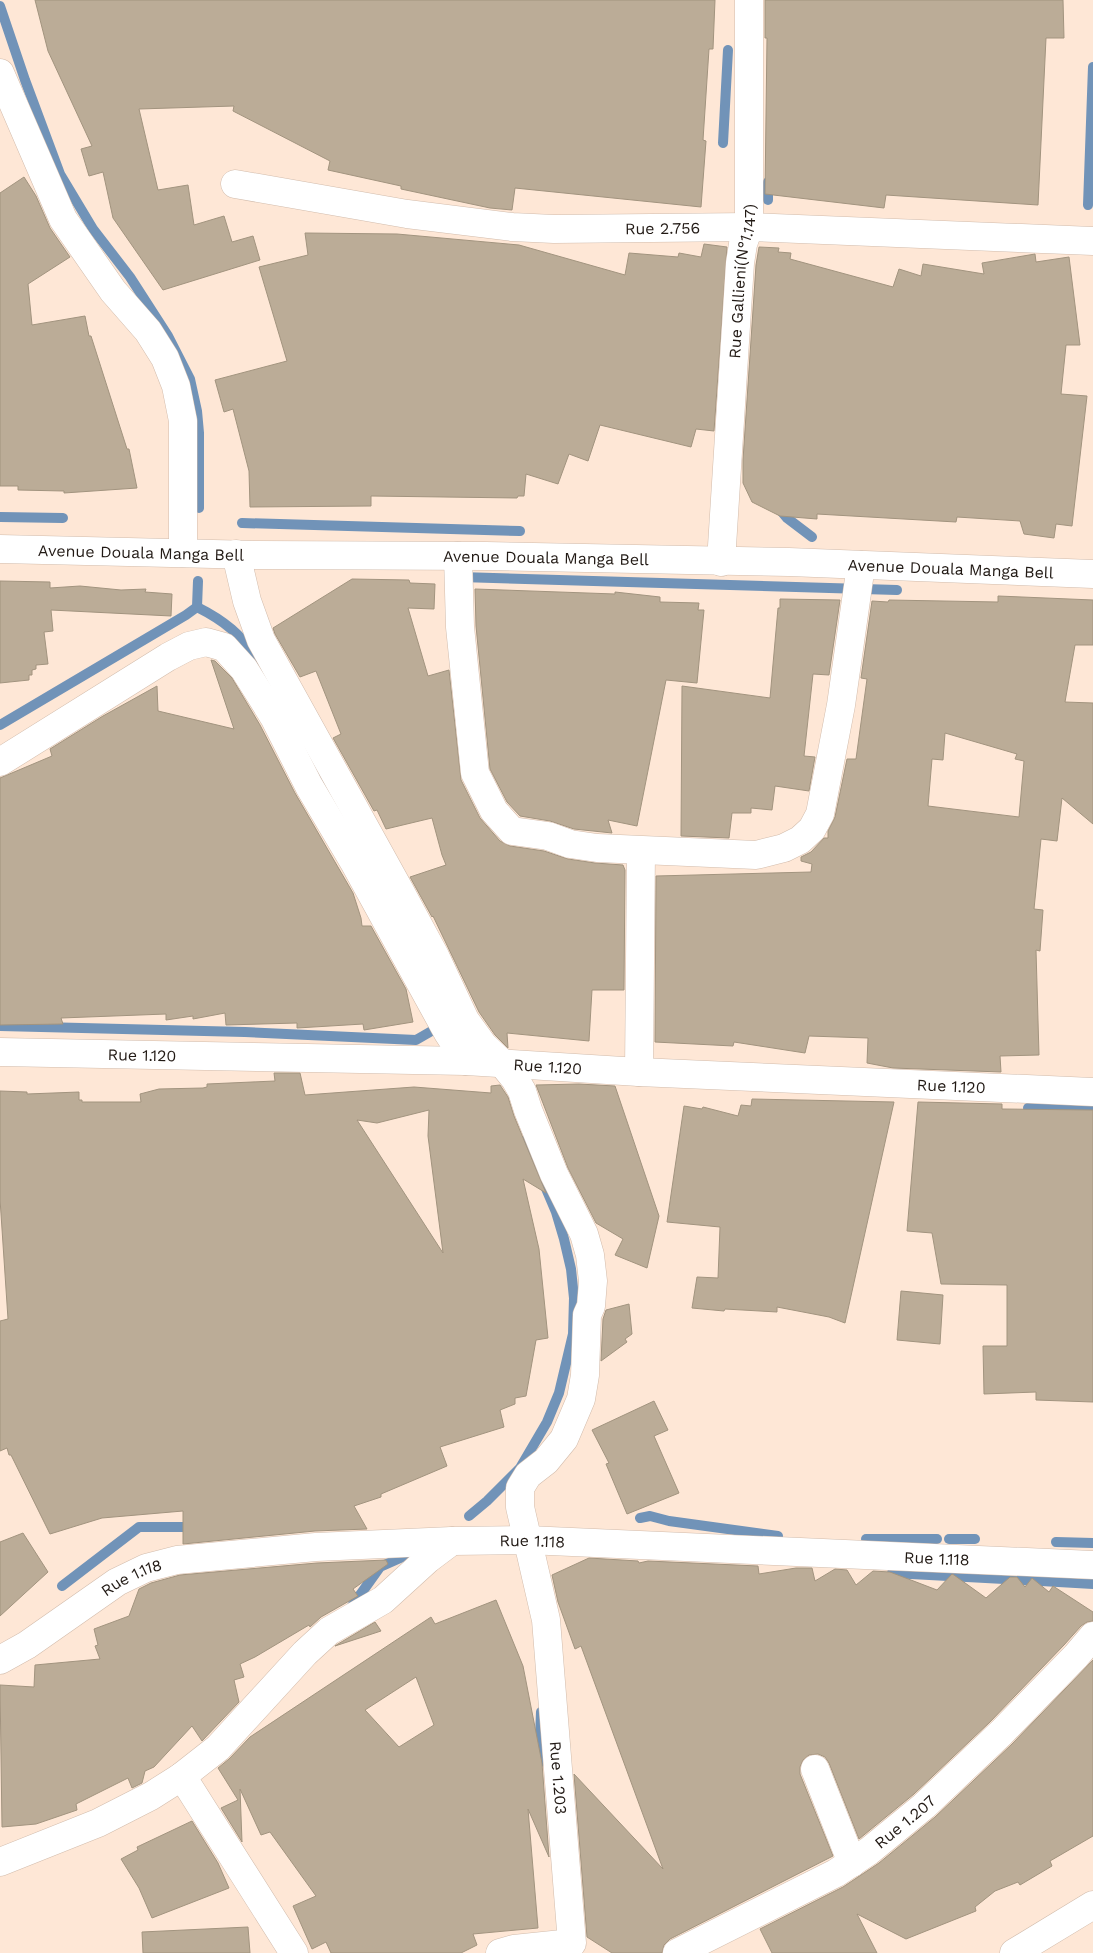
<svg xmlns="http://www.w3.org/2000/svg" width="1093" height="1953" font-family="'Work Sans',sans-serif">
<rect width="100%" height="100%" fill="#fee7d6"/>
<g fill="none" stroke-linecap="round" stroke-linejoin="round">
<!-- stream -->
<g stroke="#7193b8" stroke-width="10">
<path d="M0 6 25 80 60 174 93 229 130 277 168 336 190 379 197 411 199 433V508"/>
<path d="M723 143 728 50"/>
<path d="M768 200V182"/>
<path d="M1088 205 1093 67"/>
<path d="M777 506 787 518 812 537"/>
<path d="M0 517 63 518"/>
<path d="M242 523 520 531"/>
<path d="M460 577 897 590"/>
<path d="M197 607C223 620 243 635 257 661"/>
<path d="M0 725 186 615 197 607 198 581"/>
<path d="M311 757 333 802"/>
<path d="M0 1026 245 1032 416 1040 442 1025"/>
<path d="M1028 1108H1093"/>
<path d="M469 1516 487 1501 520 1468 547 1422 559 1393 573 1334 574 1298 571 1269 564 1239 556 1212 533 1158 523 1141"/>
<path d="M640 1518 650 1516 669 1521 778 1536"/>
<path d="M866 1539H937"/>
<path d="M949 1539H975"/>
<path d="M1056 1542 1093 1543"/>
<path d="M892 1573 1039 1581"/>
<path d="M1041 1581 1093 1584"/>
<path d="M62 1586 139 1527H188"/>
<path d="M350 1609 380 1567 416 1551"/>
<path d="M539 1763 541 1712"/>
</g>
</g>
<!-- building -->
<g fill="#bbac97" stroke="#a2947f" fill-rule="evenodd">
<path d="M35 0H715L713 49H709L703 140 706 141 701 207 515 188 512 210 490 208 401 189V186L328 170 330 161 233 111 234 106 139 109 158 190 188 185 194 225 224 216 232 242 253 236 260 260 163 290 113 218 103 172 89 176 81 149 92 146 48 51Z"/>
<path d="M765 0H1063L1064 38H1046L1038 205 886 195 884 208 765 194 767 38H765Z"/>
<path d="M24 177 36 196 50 228 70 257 28 284 32 325 85 316 89 336H91L127 449H129L137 488 64 493V491L18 490V486H0V193Z"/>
<path d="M305 233 397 234 519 245 625 275 629 253 678 257 679 253 701 257 704 244 727 247 714 431 696 429 691 447 600 425 588 461 569 454 558 484 526 474 524 496H518L517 498 371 496V506L250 507 249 471 233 409 224 412 215 380 287 361 259 267 308 255Z"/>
<path d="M759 247 779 248 778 252 791 253 790 259 893 287 899 269 921 276 923 264 984 274 982 263 1035 254 1036 262 1069 257 1080 345H1066L1061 394 1087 396 1072 526 1056 524 1054 538 1024 534 1020 521 957 517 956 522 817 514V519L780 516 752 502 743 483V460L756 265Z"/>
<path d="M352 579 409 580 410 583 435 584 434 609 408 608 428 676 449 670 461 780 480 818 500 841 510 846 544 851 568 859 595 863 623 865 625 870 624 990H592L589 1041 507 1033 508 1048 495 1035 479 1012 433 916 432 917 410 877 446 865 442 855 432 818 386 829 377 810 374 811 333 738 341 734 316 671 300 677 275 634 273 628Z"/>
<path d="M0 581 50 582V588L80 586 121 590 146 589 145 592 172 594 171 616 51 610 53 631 44 632 48 664 36 665V669L32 670V675H29V680L0 683Z"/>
<path d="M475 589 615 594V592L660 597V602L699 603 698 610H704L697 683 666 680 637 826 608 820 612 833 574 829 550 821 520 816 507 802 490 769 476 626Z"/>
<path d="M998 596 1093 600V645H1075L1065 702 1093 703V824L1062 798 1057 841 1041 839 1034 909 1043 910 1040 951 1036 950 1039 1055 1000 1056 1001 1072 893 1068 867 1063 868 1038 809 1036 805 1053 734 1042 733 1046 655 1042 656 876 811 872 812 864 801 861V857L811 852 824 838H828V831L835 817 847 759H856L867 679 861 678 872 601 888 602 889 600 998 602ZM945 733 1017 754 1015 759 1024 761 1019 817 928 806 932 759 943 760Z"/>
<path d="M780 599 840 600 829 675 813 674 804 756 815 757 809 791 775 786 772 810 751 808V813H732L729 838 681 836 682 686 770 698 778 608H780Z"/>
<path d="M211 660 215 661 232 678 260 725 295 793 353 893 361 918 362 926H371L406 989 413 1022 364 1030 363 1024 297 1028V1023L226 1025 225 1013 193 1019V1016L166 1020V1014L61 1018 63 1024 0 1025V778L52 756 50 749 103 716 157 686 158 711 234 729Z"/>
<path d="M274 1073H300L305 1095 414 1087 491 1093V1086L500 1085 508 1097 514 1116 546 1193 523 1179 539 1249 548 1338 536 1340 526 1396 515 1398V1404L500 1410 504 1427 440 1447 447 1466 381 1494V1497L354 1506 367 1529 315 1531 183 1544V1511L102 1518 50 1534 11 1455H9L7 1448 0 1451V1321L8 1319 0 1199V1091L27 1092V1094L79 1092V1100H82V1102H141L140 1094 159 1089 203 1088 207 1087V1084L275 1081ZM429 1110 428 1136 443 1253 357 1120 377 1123Z"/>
<path d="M579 1084 615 1086 659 1216 647 1268 615 1255 623 1239 596 1223 568 1168 536 1085Z"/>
<path d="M752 1099 894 1102 845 1323 829 1317 777 1307V1312L725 1309 724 1311 692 1308 697 1277 718 1278 720 1227 667 1222 684 1106 702 1109 703 1107 738 1116 741 1105 751 1106Z"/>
<path d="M918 1102 1002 1104V1109L1093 1110V1402L1036 1400V1392L984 1394 983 1346H1007V1285L941 1284 932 1233 907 1231Z"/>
<path d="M901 1291 943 1295 940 1344 897 1340Z"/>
<path d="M629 1304 632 1334 625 1339 627 1342 601 1361 603 1319 606 1310Z"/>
<path d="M654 1401 668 1430 654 1436 679 1493 627 1514 606 1464 609 1463 592 1430Z"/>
<path d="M23 1533 48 1572 0 1616V1542Z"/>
<path d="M589 1558 638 1561 639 1563 648 1561 758 1566 759 1574 796 1568H812L815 1581 835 1569 847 1570 856 1585 873 1571 890 1572 937 1590 952 1574 954 1575 986 1598 1010 1577H1017L1025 1587 1032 1578 1049 1592 1053 1586 1093 1612V1621L1087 1622 1081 1626 1064 1645 990 1722 914 1794 859 1839 829 1763 825 1757 818 1754 809 1755 803 1760 800 1767V1774L833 1856 670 1939 664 1945 662 1953H612L587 1937 574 1774 663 1869 581 1646 575 1649 558 1602 552 1575Z"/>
<path d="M386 1560 388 1564 353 1589 358 1596 321 1617 310 1627 309 1625 255 1657 240 1664 244 1677 234 1680 239 1702 202 1741 192 1726 154 1767 145 1771 142 1783 132 1788 128 1778 76 1804 77 1810 36 1824 2 1827 0 1685 34 1687 35 1665 100 1659 95 1646 98 1645 94 1629 129 1616 139 1589 151 1583 180 1575 317 1563Z"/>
<path d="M496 1600 523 1666 542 1763 549 1857 528 1809 538 1928 473 1934 477 1945 461 1953H331L326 1942 312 1949 293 1906 316 1896 270 1832 261 1835 240 1789 242 1842 221 1808 238 1800 218 1768 229 1759 250 1737 431 1617 435 1624ZM416 1677 434 1725 399 1747 365 1710Z"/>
<path d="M375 1622 381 1631 335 1646 338 1644Z"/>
<path d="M1093 1660V1836L1050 1861 1052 1866 1020 1885 1018 1882 995 1891 975 1907 976 1911 906 1939 857 1914 877 1953H772L760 1929 843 1887 879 1863 935 1817 1012 1744Z"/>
<path d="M192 1821 218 1863 229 1888 152 1918 139 1888 121 1859 138 1850 137 1847Z"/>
<path d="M248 1927 250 1953H143L142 1932Z"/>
</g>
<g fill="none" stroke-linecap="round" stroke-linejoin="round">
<!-- street casing -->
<g stroke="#d2bcac" stroke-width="29">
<g id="street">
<path d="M0 73 63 219 113 291 148 331 165 358 176 386 183 421V553"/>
<path id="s1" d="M235 184 407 214 512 227 554 229 749 227 1093 241"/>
<path id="s2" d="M236 554 247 601 261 640 400 891 435 956 465 1020 483 1045 502 1063 515 1079 522 1091 528 1110 554 1174 584 1234 590 1255 593 1281 591 1306 587 1315 585 1375 581 1399 564 1439 546 1461 528 1475 520 1488V1507L546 1620 572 1943 514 1949 500 1953"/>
<path d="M458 556 460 627 475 773 494 811 512 831 548 836 570 844 597 848 756 855 784 848 800 840 812 829 820 814 841 705 861 565"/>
<path d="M0 762 168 657 189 646 206 642 224 647 244 669 274 717 309 786 354 862 448 1033 466 1061"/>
<path id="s3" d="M0 1052 466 1061 639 1072 1093 1092"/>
<path d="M639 1072 641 851"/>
<path id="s4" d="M0 1660 27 1645 117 1582 146 1568 177 1560 316 1547 452 1541 527 1540 1093 1565"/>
<path d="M815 1769 852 1863"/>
<path d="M181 1777 185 1781 294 1953"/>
<path d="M0 1862 98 1823 151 1796 181 1777 218 1748 305 1653 329 1631 383 1600 428 1559 452 1541"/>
<path id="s5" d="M677 1953 836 1873 869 1851 924 1806 1001 1733 1076 1656 1093 1636"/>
</g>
</g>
<!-- secondary casing -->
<g stroke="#d2bcac" stroke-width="29">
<g id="secondary">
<path id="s6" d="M0 549 258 555 486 556 789 562 1093 574"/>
<path id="s7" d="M721 562 740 263 743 244 749 227V0"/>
<path d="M1014 1953 1093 1905"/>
</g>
</g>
<!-- street -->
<use href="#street" stroke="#fff" stroke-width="28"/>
<!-- secondary -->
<use href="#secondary" stroke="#fff" stroke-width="28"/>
</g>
<g text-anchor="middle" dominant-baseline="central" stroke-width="4" stroke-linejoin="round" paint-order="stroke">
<!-- street labels -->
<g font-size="16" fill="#211914" stroke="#fee7d6">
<text stroke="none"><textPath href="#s1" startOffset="431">Rue 2.756</textPath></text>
<text stroke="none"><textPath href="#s7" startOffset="282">Rue Gallieni(N°1.147)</textPath></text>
<text stroke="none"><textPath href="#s6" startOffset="141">Avenue Douala Manga Bell</textPath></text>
<text stroke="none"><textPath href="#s6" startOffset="546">Avenue Douala Manga Bell</textPath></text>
<text stroke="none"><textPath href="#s6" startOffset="951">Avenue Douala Manga Bell</textPath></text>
<text stroke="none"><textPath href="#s3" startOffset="142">Rue 1.120</textPath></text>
<text stroke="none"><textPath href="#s3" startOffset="548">Rue 1.120</textPath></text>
<text stroke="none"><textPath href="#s3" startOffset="952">Rue 1.120</textPath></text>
<text stroke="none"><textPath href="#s4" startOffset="561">Rue 1.118</textPath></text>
<text stroke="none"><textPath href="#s4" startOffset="966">Rue 1.118</textPath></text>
<text stroke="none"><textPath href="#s4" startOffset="156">Rue 1.118</textPath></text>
<text stroke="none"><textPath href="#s2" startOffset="1339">Rue 1.203</textPath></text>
<text stroke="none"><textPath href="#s5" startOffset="264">Rue 1.207</textPath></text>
</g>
</g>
</svg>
